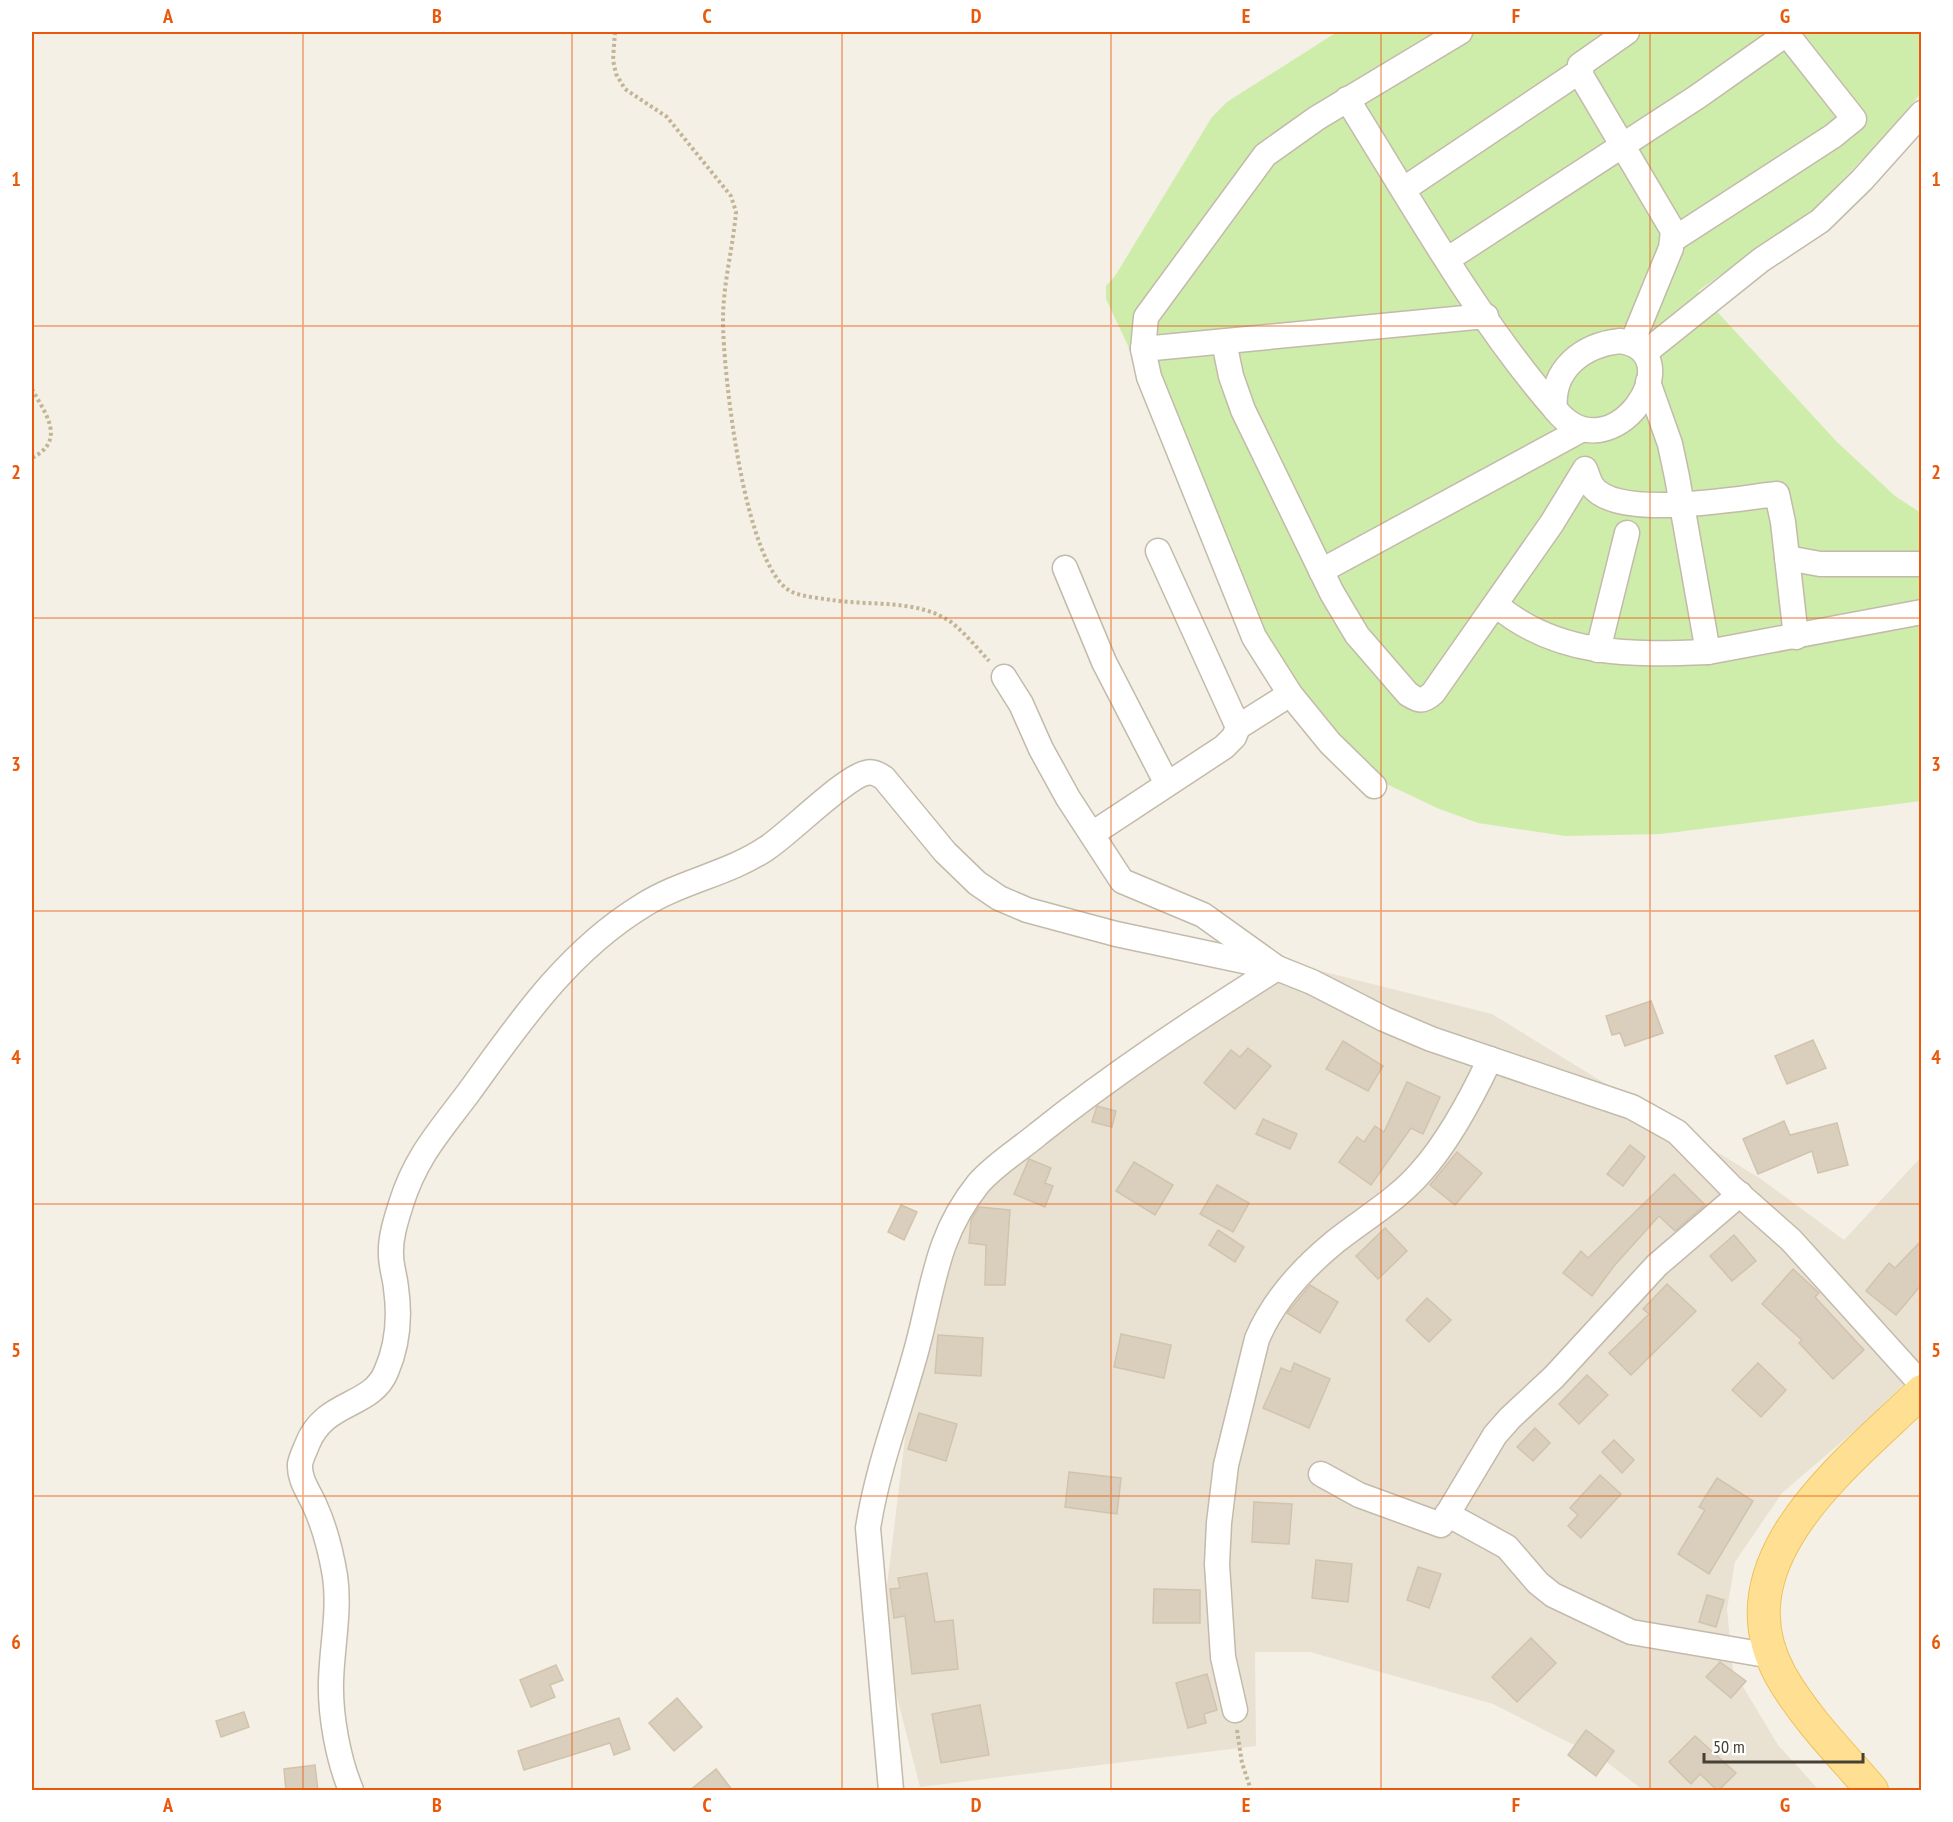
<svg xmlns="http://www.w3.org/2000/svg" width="1953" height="1822" font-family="'PT Sans Narrow',sans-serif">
<rect width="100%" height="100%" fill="#f4f0e5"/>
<!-- residential -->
<path fill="#e9e2d3" d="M1265 957 1492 1014 1761 1179 1844 1240 1921 1157V1366L1880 1409 1782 1493 1735 1562 1727 1609 1733 1670 1778 1745 1819 1790H1643L1604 1760 1493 1704 1310 1652H1255L1256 1746 920 1787 881 1635 910 1397 972 1193Z"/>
<!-- green -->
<path fill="#ceecaa" d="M1337 32H1921V93L1885 136 1813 210 1698 291 1837 442 1895 496 1921 513V801L1661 834 1565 836 1478 823 1437 808 1376 779 1347 755 1274 656 1106 299V286L1115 276 1212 117 1227 102Z"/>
<!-- building -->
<g fill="#dacebd" stroke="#d2c3ac" stroke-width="1.5">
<path d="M1651 1001 1663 1033 1625 1046 1620 1033 1612 1035 1606 1016Z"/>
<path d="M1813 1040 1826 1068 1787 1084 1775 1056Z"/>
<path d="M1343 1041 1383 1066 1368 1091 1326 1069Z"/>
<path d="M1248 1048 1271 1066 1235 1109 1204 1083 1231 1050 1240 1057Z"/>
<path d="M1407 1082 1440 1097 1423 1134 1411 1128 1371 1185 1339 1162 1357 1137 1364 1142 1375 1126 1384 1132Z"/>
<path d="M1097 1106 1116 1111 1112 1127 1092 1122Z"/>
<path d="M1263 1119 1297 1134 1290 1149 1256 1134Z"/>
<path d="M1784 1121 1790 1135 1837 1123 1848 1165 1818 1173 1812 1151 1758 1174 1743 1139Z"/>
<path d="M1630 1145 1645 1157 1623 1186 1607 1174Z"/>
<path d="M1457 1152 1482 1173 1455 1205 1430 1185Z"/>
<path d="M1029 1159 1051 1168 1045 1183 1053 1186 1045 1207 1014 1194Z"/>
<path d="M1134 1162 1173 1185 1155 1215 1116 1191Z"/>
<path d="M1674 1174 1705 1205 1675 1231 1659 1216 1614 1266 1592 1296 1563 1273 1581 1251 1588 1258Z"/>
<path d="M1217 1185 1249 1203 1233 1232 1200 1214Z"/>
<path d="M901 1205 917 1212 904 1240 888 1232Z"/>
<path d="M979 1207 1010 1210 1005 1285H985L986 1245 969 1243 971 1220Z"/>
<path d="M1385 1228 1407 1251 1378 1279 1356 1256Z"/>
<path d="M1218 1230 1244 1247 1235 1262 1209 1245Z"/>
<path d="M1734 1235 1756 1261 1732 1281 1710 1256Z"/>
<path d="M1922 1240V1284L1896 1315 1866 1291 1889 1263 1895 1268Z"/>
<path d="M1793 1269 1819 1293 1815 1297 1864 1350 1833 1379 1799 1343 1802 1340 1762 1304Z"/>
<path d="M1667 1284 1696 1311 1631 1375 1609 1353 1649 1314 1643 1309Z"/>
<path d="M1310 1285 1338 1302 1320 1333 1287 1313Z"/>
<path d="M1427 1298 1451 1320 1429 1342 1406 1320Z"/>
<path d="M1121 1334 1171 1345 1164 1378 1114 1367Z"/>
<path d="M938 1335 983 1338 981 1376 935 1373Z"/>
<path d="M1294 1363 1330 1379 1309 1428 1263 1408 1281 1368 1291 1372Z"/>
<path d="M1758 1363 1786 1390 1761 1417 1732 1390Z"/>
<path d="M1587 1375 1608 1395 1579 1424 1559 1404Z"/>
<path d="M919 1413 957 1424 946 1461 908 1449Z"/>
<path d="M1535 1428 1550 1443 1533 1461 1517 1447Z"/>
<path d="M1614 1440 1634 1460 1622 1473 1602 1452Z"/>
<path d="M1069 1472 1121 1478 1117 1514 1065 1507Z"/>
<path d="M1600 1475 1621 1494 1581 1538 1568 1526 1578 1515 1570 1508Z"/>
<path d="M1717 1478 1753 1501 1709 1574 1678 1554 1705 1510 1699 1507Z"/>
<path d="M1254 1502 1292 1504 1289 1544 1252 1542Z"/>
<path d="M1316 1560 1352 1564 1348 1602 1312 1598Z"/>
<path d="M1418 1567 1441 1574 1429 1608 1407 1600Z"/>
<path d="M927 1573 935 1622 953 1620 958 1669 912 1674 905 1616 894 1618 890 1589 900 1588 898 1578Z"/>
<path d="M1154 1589 1200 1590V1623H1153Z"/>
<path d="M1707 1595 1724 1600 1716 1627 1699 1622Z"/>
<path d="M1531 1638 1556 1663 1517 1702 1492 1677Z"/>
<path d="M1720 1662 1746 1681 1731 1698 1706 1677Z"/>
<path d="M556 1665 563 1680 550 1685 555 1697 531 1707 520 1680Z"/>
<path d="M1207 1674 1217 1710 1204 1714 1206 1723 1188 1728 1176 1683Z"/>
<path d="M677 1698 702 1727 674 1751 649 1723Z"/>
<path d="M980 1705 989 1755 941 1763 932 1714Z"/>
<path d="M244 1712 249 1727 221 1737 216 1721Z"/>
<path d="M619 1718 630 1749 614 1755 610 1743 524 1770 518 1751Z"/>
<path d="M1586 1730 1614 1751 1596 1776 1568 1755Z"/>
<path d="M1695 1736 1736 1773 1718 1791 1700 1774 1691 1784 1669 1762Z"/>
<path d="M315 1765 318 1791H286L284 1769Z"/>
<path d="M716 1769 733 1791H689Z"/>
</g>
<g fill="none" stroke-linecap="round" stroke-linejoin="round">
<!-- minor casing -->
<g stroke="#c3baaa" stroke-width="27">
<g id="minor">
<path d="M1460 32 1317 118 1265 155 1146 317 1143 349 1486 316"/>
<path d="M1627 32 1580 65 1582 77 1673 231 1671 248 1632 343"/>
<path d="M1347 99C1411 201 1476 318 1555 409"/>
<path d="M1404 189 1580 71"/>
<path d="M1674 239 1833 136 1854 119 1786 33"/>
<path d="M1448 259 1697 97 1789 32"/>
<path d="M1620 341C1696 352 1611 480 1555 409 1551 369 1583 345 1620 341Z"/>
<path d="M1224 342 1231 376 1243 410 1332 593 1357 635 1408 694C1419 701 1423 702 1433 693L1552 523 1585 469C1587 474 1589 481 1592 486 1617 521 1738 498 1777 494L1783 522 1796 637"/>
<path d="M1143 349 1149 377 1254 637 1290 694 1330 743 1374 786"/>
<path d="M1646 352 1761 260 1820 221 1862 180 1922 113"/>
<path d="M1648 382 1670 444 1677 477 1708 652"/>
<path d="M1158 551 1238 727 1290 694"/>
<path d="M1787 558 1820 564H1922"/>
<path d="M1065 568 1104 662 1167 784"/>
<path d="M1321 571 1581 430"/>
<path d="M1496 605C1558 657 1632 655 1708 652L1922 612"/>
<path d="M1598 650 1627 533"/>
<path d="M1092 834 1224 747 1234 737 1238 727"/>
<path d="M1321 1474 1359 1495 1441 1525 1495 1435 1510 1418 1554 1377 1657 1265 1740 1194"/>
<path d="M1447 1514 1507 1547 1538 1583 1553 1595 1631 1632 1772 1656"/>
<path d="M1235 1710 1223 1657 1217 1564 1219 1523 1226 1465 1257 1339C1273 1301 1304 1267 1336 1241 1365 1218 1397 1200 1421 1172 1447 1143 1473 1095 1490 1059"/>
<path d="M351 1790C338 1759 330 1715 331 1681 332 1646 340 1610 335 1576 331 1552 325 1528 315 1506 309 1492 299 1480 300 1464 301 1458 305 1450 307 1445 324 1400 371 1408 386 1372 398 1345 400 1316 396 1288 395 1277 391 1266 391 1255 390 1238 396 1220 401 1204 416 1156 440 1131 469 1092 519 1023 567 952 642 906 681 881 729 874 767 848 790 833 845 777 866 773 873 771 878 774 884 778L945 852 977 883 999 898 1027 910 1116 934 1277 968 1312 982 1384 1019 1431 1039 1632 1107 1677 1132 1730 1186 1791 1240 1922 1385"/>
<path d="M891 1790 868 1528C878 1464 902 1405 918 1344 934 1283 937 1235 978 1184 994 1165 1019 1150 1038 1134 1114 1073 1195 1020 1277 968L1203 915 1122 881 1068 798 1041 749 1021 704 1004 677"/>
</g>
</g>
<!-- major casing -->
<g stroke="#eec15a" stroke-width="34">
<path id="major" d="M1872 1790C1841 1754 1805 1718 1781 1676 1716 1560 1850 1462 1922 1391"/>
</g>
<!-- path -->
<g stroke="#c3b497" stroke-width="4" stroke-dasharray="3 3" stroke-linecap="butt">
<path d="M615 32 613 60 616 74 625 89 667 117 731 196 736 212C733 247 723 284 723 320 723 371 744 569 792 592 804 597 819 598 832 600 870 606 918 599 951 622 965 633 977 648 989 661"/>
<path d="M32 389C45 413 67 440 32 458"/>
<path d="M1237 1730 1242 1763 1251 1790"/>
</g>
<!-- minor -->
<use href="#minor" stroke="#fff" stroke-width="24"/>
<!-- major -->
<use href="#major" stroke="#ffe093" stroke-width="32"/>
</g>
<!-- grid -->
<path fill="none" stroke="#e8590c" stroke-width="1.5" stroke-opacity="0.55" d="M303 32V1790M572 32V1790M842 32V1790M1111 32V1790M1381 32V1790M1650 32V1790M32 326H1922M32 618H1922M32 911H1922M32 1204H1922M32 1496H1922"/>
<!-- border -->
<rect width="1953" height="1822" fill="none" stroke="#ffffff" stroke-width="66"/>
<!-- scale -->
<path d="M1704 1753v9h159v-9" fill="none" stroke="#474034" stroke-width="3"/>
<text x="1713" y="1753" font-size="18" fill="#474034" stroke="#ffffff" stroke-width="4.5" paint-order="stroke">50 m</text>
<rect x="33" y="33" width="1887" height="1756" fill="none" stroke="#e8590c" stroke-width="2"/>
<g font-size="20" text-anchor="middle" font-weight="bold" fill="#e8590c">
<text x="168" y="23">A</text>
<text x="437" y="23">B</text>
<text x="707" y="23">C</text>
<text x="976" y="23">D</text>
<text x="1246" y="23">E</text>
<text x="1516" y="23">F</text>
<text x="1785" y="23">G</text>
<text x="16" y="186">1</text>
<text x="1936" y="186">1</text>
<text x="16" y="479">2</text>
<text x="1936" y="479">2</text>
<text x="16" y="771">3</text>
<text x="1936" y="771">3</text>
<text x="16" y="1064">4</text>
<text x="1936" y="1064">4</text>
<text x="16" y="1357">5</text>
<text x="1936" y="1357">5</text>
<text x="16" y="1649">6</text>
<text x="1936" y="1649">6</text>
<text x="168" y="1812">A</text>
<text x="437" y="1812">B</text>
<text x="707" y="1812">C</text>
<text x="976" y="1812">D</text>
<text x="1246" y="1812">E</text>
<text x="1516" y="1812">F</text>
<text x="1785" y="1812">G</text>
</g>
</svg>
